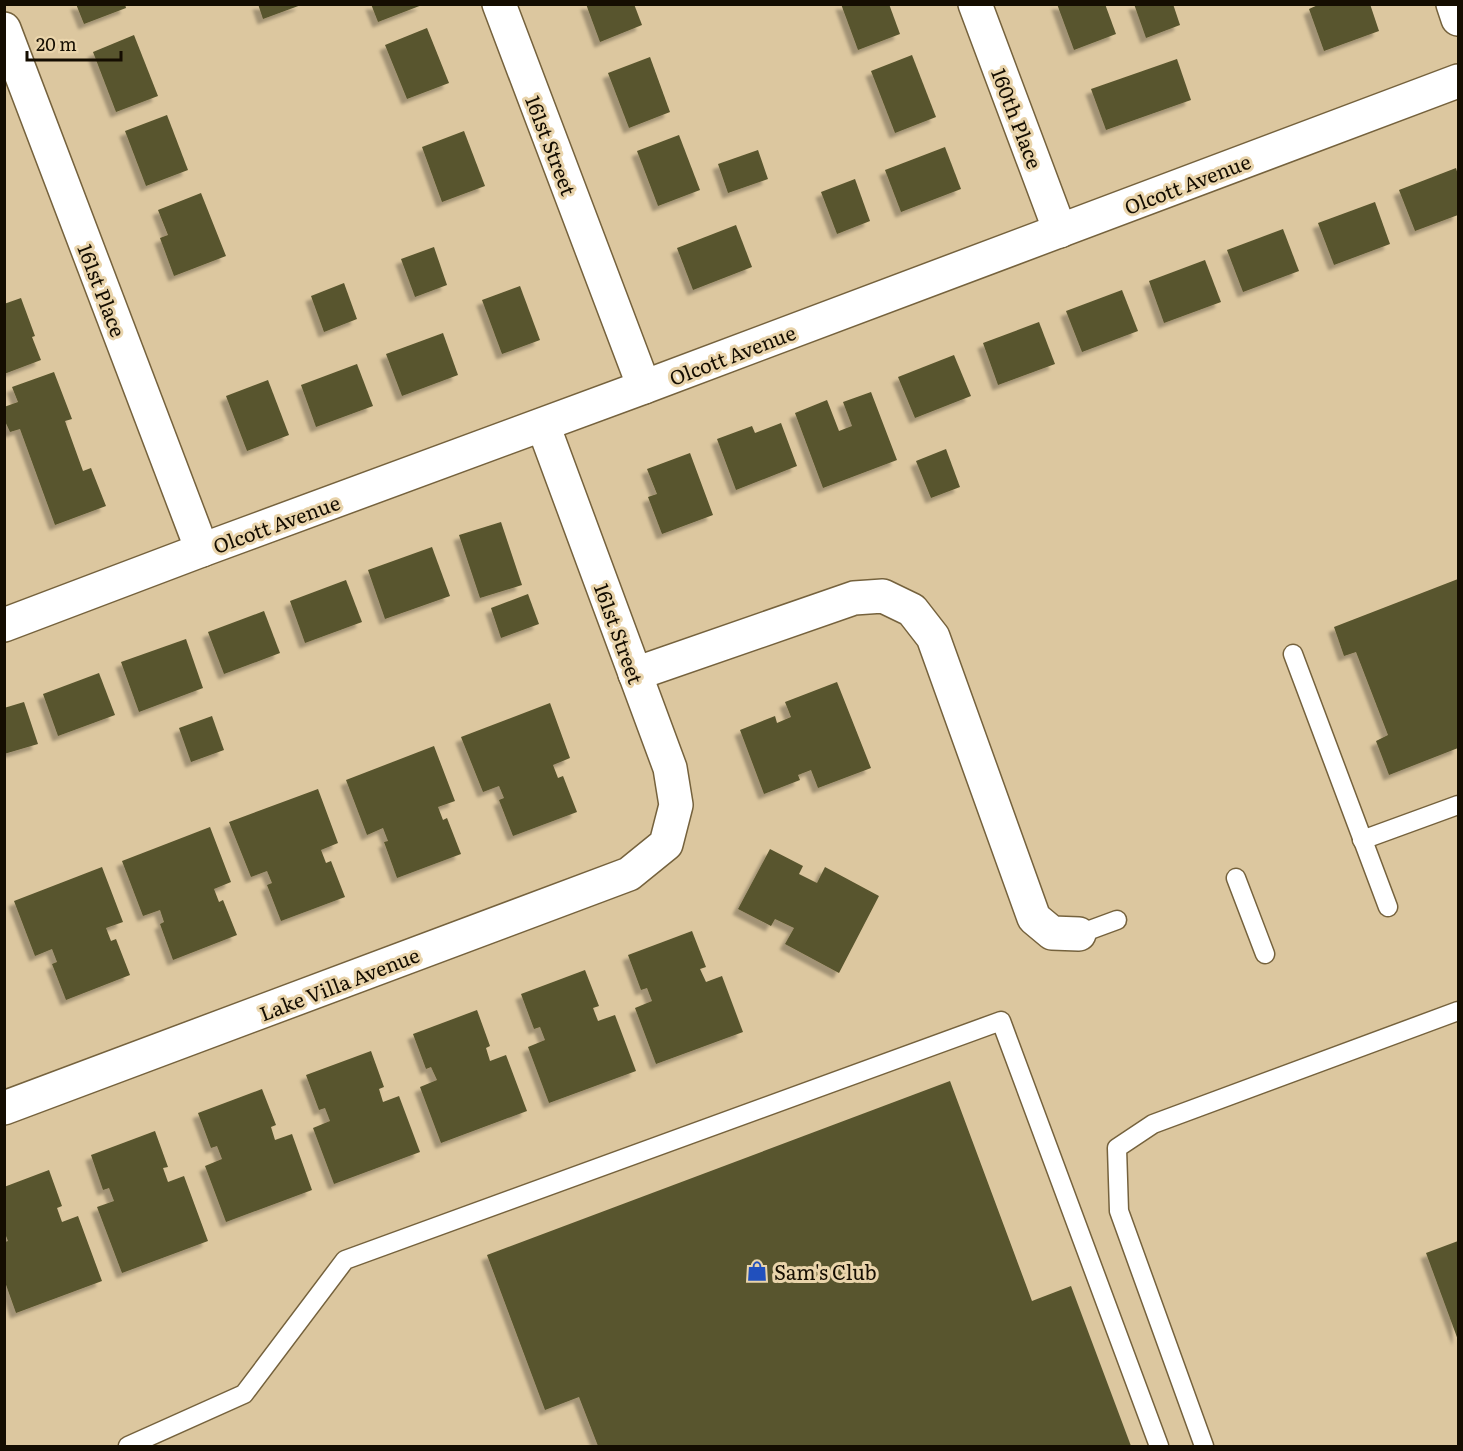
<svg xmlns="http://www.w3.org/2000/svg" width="1463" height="1451" font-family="Literata,serif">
<defs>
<filter id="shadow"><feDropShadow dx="-5.5" dy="5.5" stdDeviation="1.5" flood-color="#0004"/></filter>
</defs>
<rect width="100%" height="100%" fill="#dcc79f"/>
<!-- building -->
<g fill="#58542d" filter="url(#shadow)">
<path d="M76 4H125L126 8 84 24Z"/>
<path d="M258 4H301V5L263 19Z"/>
<path d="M371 4H422V5L378 22Z"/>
<path d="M586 4H634L642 25 600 42Z"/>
<path d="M841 4H889L900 34 858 50Z"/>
<path d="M1057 4H1105L1116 34 1074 50Z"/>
<path d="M1134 4H1173L1180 25 1146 38Z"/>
<path d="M1320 4H1370L1379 31 1324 51 1309 9Z"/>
<path d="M427 28 449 83 407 99 385 45Z"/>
<path d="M134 35 158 96 116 112 93 52Z"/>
<path d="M912 55 936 117 895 133 871 71Z"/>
<path d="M650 57 670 112 629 128 608 73Z"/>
<path d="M1177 59 1191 100 1106 130 1091 89Z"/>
<path d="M167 115 188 170 146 186 125 131Z"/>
<path d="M464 131 485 186 442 202 422 147Z"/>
<path d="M679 135 700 190 658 206 637 151Z"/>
<path d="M945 147 961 189 901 212 885 170Z"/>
<path d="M758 150 768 179 728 193 718 164Z"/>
<path d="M1456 168 1458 175V215L1415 231 1399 190Z"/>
<path d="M855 179 870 221 837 234 821 192Z"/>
<path d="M201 193 226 256 174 276 160 238 168 235 158 210Z"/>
<path d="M1375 202 1390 244 1334 265 1318 223Z"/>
<path d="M736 225 752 267 693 290 677 248Z"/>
<path d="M1283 229 1299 271 1243 292 1227 250Z"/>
<path d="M434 247 447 285 415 297 401 259Z"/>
<path d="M1205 260 1221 302 1164 323 1149 281Z"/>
<path d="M344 283 357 319 324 332 311 296Z"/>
<path d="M520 286 540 340 502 354 482 300Z"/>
<path d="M1122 290 1138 331 1082 352 1066 311Z"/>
<path d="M21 298 35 336 32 337 41 360 4 374V304Z"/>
<path d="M1039 322 1055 364 998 385 983 343Z"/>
<path d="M443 333 458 375 402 396 386 354Z"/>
<path d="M954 355 971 396 915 418 898 377Z"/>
<path d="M357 364 373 406 316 427 301 385Z"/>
<path d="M54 372 72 419 65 421 83 471 91 468 106 506 55 525 20 429 10 432 4 419V407L18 402 12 387Z"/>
<path d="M268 380 289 435 247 451 226 396Z"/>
<path d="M871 392 897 460 823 488 795 413 827 400 839 431 852 426 843 402Z"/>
<path d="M781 423 797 466 736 490 717 439 752 426 755 433Z"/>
<path d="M946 449 960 487 931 498 916 461Z"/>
<path d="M690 453 713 515 662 534 648 497 657 494 647 469Z"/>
<path d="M501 522 522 585 480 598 459 535Z"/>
<path d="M432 547 450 596 385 619 368 570Z"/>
<path d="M1458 579V748L1389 775 1376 741 1388 735 1356 652 1344 656 1334 627Z"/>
<path d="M346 580 362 622 305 643 290 601Z"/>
<path d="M528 594 539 624 501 638 491 608Z"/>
<path d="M264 611 280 653 224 674 208 632Z"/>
<path d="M186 639 203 688 139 712 121 662Z"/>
<path d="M99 673 115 715 58 736 43 694Z"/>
<path d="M837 682 871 768 818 788 811 770 798 775 800 780 764 794 740 730 775 716 777 723 791 717 785 702Z"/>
<path d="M24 702 38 744 4 754V708Z"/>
<path d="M550 703 570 758 553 765 558 778 563 776 577 812 513 836 499 800 504 798 499 786 483 792 461 737Z"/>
<path d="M212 716 224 750 191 762 179 728Z"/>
<path d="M434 746 455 801 438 807 443 820 447 818 461 854 397 878 384 842 388 841 383 828 367 835 346 780Z"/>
<path d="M318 789 338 843 321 850 326 863 331 861 345 897 281 921 267 885 272 883 267 871 251 877 229 822Z"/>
<path d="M210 827 231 882 214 889 219 902 223 900 237 935 173 960 160 924 164 922 160 910 143 916 122 861Z"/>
<path d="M770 849 803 866 799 874 817 883 825 867 879 896 839 973 785 944 794 928 775 919 771 926 738 909Z"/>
<path d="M102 867 123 922 106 928 111 941 116 939 130 975 66 1000 52 964 57 962 52 949 35 956 14 901Z"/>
<path d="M692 931 706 967 700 969 706 982 722 976 743 1032 656 1064 635 1008 652 1001 647 988 641 990 628 955Z"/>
<path d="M585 970 599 1006 593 1008 598 1021 615 1015 636 1071 549 1103 528 1047 545 1040 540 1027 534 1029 521 994Z"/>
<path d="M477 1010 490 1046 486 1048 490 1061 506 1055 527 1111 441 1143 420 1087 437 1080 431 1067 426 1069 413 1034Z"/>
<path d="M371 1051 384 1087 379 1089 383 1102 399 1096 420 1152 334 1184 313 1128 330 1121 325 1108 319 1110 306 1075Z"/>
<path d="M950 1081 1032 1301 1071 1286 1131 1446H598L579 1397 545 1410 487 1255Z"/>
<path d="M262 1089 276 1125 271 1127 275 1140 292 1134 312 1190 226 1222 205 1166 222 1159 217 1146 211 1148 198 1113Z"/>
<path d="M155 1131 168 1167 163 1168 168 1182 184 1176 208 1241 122 1273 97 1207 114 1201 109 1188 103 1190 91 1155Z"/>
<path d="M49 1170 62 1206 57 1208 62 1222 78 1216 102 1281 16 1313 5 1282V1242L8 1241 4 1231V1187Z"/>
<path d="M1458 1241V1340L1426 1253Z"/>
</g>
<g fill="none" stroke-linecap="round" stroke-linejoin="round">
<!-- service casing -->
<g stroke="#75623d" stroke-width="21">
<g id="service">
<path d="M1293 654 1388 907"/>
<path d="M1362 840 1458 805"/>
<path d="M1236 878 1265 954"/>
<path d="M1079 934 1117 920"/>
<path d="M128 1446 244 1394 345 1260 1001 1021 1159 1446"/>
<path d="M1204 1446 1119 1211 1117 1148 1153 1124 1458 1011"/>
</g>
</g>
<!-- minor casing -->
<g stroke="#75623d" stroke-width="36">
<g id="minor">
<path d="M499 4 644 387"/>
<path d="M975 4 1060 231"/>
<path d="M1453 4 1458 19"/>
<path d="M4 29 202 550"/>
<path d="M4 625 202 550 644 387 1458 81"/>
<path d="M635 674 854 598 883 596 912 610 933 637 1034 918 1052 933 1079 934"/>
<path d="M4 1108 629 874 666 844 676 805 670 768 543 425"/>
</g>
</g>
<!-- service -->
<use href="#service" stroke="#fff" stroke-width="18"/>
<!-- minor -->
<use href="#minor" stroke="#fff" stroke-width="33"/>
</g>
<!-- icons -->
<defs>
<g id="shop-bare" transform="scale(1.62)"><path d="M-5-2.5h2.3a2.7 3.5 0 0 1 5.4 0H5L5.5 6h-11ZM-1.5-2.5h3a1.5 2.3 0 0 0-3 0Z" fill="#2150bd" stroke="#e9d4ab" stroke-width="2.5" paint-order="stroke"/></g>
</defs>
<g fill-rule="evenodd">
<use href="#shop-bare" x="757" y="1271"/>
</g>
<g text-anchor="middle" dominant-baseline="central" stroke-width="6" stroke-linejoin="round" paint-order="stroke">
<!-- street labels -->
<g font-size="20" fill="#140d01" stroke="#e9d4ab">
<text transform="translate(1018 118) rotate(69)">160th Place</text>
<text transform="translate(552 145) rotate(69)">161st Street</text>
<text transform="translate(1187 183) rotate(-21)">Olcott Avenue</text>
<text transform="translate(103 290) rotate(69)">161st Place</text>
<text transform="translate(732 354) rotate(-21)">Olcott Avenue</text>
<text transform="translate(276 523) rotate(-20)">Olcott Avenue</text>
<text transform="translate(620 633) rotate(70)">161st Street</text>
<text transform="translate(339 983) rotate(-21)">Lake Villa Avenue</text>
</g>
<!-- poi labels -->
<g font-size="20" fill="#140d01" stroke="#e9d4ab" text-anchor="start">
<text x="774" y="1271">Sam's Club</text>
</g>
</g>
<!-- border -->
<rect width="1463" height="1451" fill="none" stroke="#140d01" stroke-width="12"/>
<!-- scale -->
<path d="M27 51v9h94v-9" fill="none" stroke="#140d01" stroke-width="3"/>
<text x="36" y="51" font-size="18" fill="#140d01" stroke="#e9d4ab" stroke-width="4.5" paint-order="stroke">20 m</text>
</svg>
